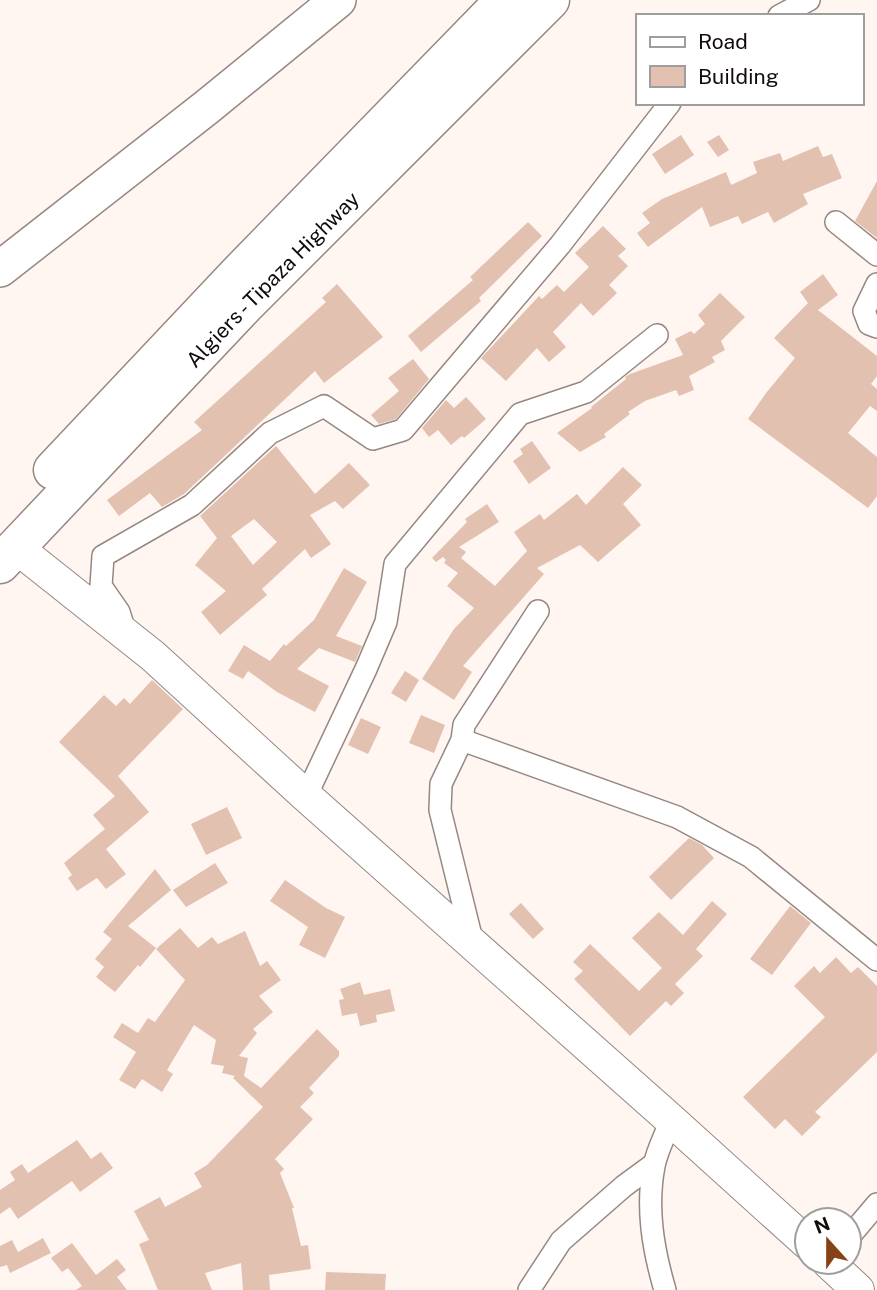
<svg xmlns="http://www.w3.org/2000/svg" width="877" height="1290" font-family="'Public Sans',sans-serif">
<rect width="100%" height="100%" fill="#fff5f1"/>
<!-- building -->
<g fill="#e3c1b0" fill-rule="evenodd">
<path d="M681 135 694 155 665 174 652 154Z"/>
<path d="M719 135 729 150 718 157 707 142Z"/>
<path d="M818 146 823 157 832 154 842 178 803 194 808 204 774 223 768 212 742 224 738 216 710 227 702 207 648 247 637 233 650 223 642 213 662 199 726 172 731 185 757 173 753 162 780 153 783 161Z"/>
<path d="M877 181V238L855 221Z"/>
<path d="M528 222 542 236 479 298 481 301 421 352 408 336 473 280 470 277Z"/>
<path d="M603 226 626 249 618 256 628 266 609 285 617 293 593 316 581 303 553 332 566 347 549 362 537 348 506 381 481 358 539 296 542 299 557 285 564 292 589 267 575 253Z"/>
<path d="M823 274 838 295 818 310 877 356V376L871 384 877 389V411L870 406 848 433 877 457V496L868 508 748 419 766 393 795 358 774 338 808 303 800 292Z"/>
<path d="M337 284 383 337 324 383 315 371 184 494 162 507 150 493 119 516 107 500 202 430 194 422 326 302 322 298Z"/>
<path d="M720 293 745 317 721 341 725 350 712 357 715 362 689 376 694 390 679 396 676 390 645 401 628 412 630 414 604 434 606 437 580 452 557 433 592 408 591 407 626 379 625 377 630 374 683 355 675 339 691 331 694 334 705 324 698 315Z"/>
<path d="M413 359 429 379 396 419 379 424 371 415 399 391 388 378Z"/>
<path d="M466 397 486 419 464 438 462 436 451 445 438 430 429 437 422 428 446 400 454 408Z"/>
<path d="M532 441 551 468 529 484 513 461 523 454 520 449Z"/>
<path d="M276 446 315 494 349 463 370 485 343 509 335 501 310 515 331 544 311 558 305 549 262 589 267 595 220 635 201 612 226 591 195 565 217 538 200 516ZM254 519 277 542 253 565 231 536Z"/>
<path d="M623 467 642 485 623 504 641 525 598 562 580 545 537 568 544 574 463 666 472 672 454 700 422 679 454 629 474 608 447 586 458 573 444 563 446 560 443 557 436 562 432 558 467 522 465 519 487 504 499 522 459 547 466 552 461 558 495 586 527 551 514 532 540 514 544 520 577 494 586 505Z"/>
<path d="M344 568 367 582 336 636 362 646 355 662 319 648 297 669 329 686 315 712 277 692 248 671 243 679 228 671 244 645 270 661 284 644 286 646 314 620Z"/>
<path d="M405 671 419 680 406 702 391 693Z"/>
<path d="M152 680 183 709 118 776 149 812 106 849 126 874 106 889 97 878 77 891 68 878 72 875 64 863 105 829 93 815 115 796 59 742 104 695 116 706 124 698 130 704Z"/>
<path d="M421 715 445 725 434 753 409 743Z"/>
<path d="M361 718 381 727 368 754 348 745Z"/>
<path d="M227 807 242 838 206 855 191 824Z"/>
<path d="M689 838 702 845 714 858 671 900 649 877Z"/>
<path d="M215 863 228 883 186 907 173 890Z"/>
<path d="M155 869 171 890 128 926 156 948 140 967 138 965 115 992 96 977 104 967 95 959 112 939 103 932Z"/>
<path d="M285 880 326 908 345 917 325 958 299 945 308 927 270 901Z"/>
<path d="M712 901 727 914 696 949 703 956 675 984 684 993 671 1006 666 1001 630 1036 574 979 583 971 573 962 590 944 639 991 662 968 632 938 659 912 683 935Z"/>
<path d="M521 903 544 929 533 939 509 914Z"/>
<path d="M790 906 811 923 772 975 750 959Z"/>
<path d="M180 928 198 948 212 937 218 944 245 931 260 966 267 961 281 980 259 996 273 1012 253 1029 257 1033 239 1056 248 1058 244 1076 261 1088 317 1029 339 1051V1056L309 1088 314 1093 300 1107 313 1119 275 1159 284 1169 280 1173 294 1208H292L301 1246 308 1245 311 1269 269 1275 270 1290H243L241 1263 205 1273 212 1290H158L139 1244 149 1240 134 1211 160 1197 165 1207 202 1187 194 1173 207 1165 263 1107 233 1078 235 1076 222 1073 224 1066 211 1064 216 1040 194 1025 167 1070 173 1074 162 1092 142 1079 135 1089 119 1080 136 1052 113 1037 122 1023 138 1033 148 1018 155 1022 185 980 156 949Z"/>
<path d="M836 957 851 973 858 967 877 986V1052L815 1112 821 1117 802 1136 785 1119 775 1129 743 1097 825 1017 794 986 814 966 820 973Z"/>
<path d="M360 982 364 995 390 989 395 1011 376 1015 377 1022 360 1026 357 1013 342 1016 339 1000 344 999 340 989Z"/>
<path d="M77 1140 91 1159 101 1152 113 1168 80 1192 72 1181 18 1219 10 1207 0 1214V1190L15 1180 10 1172 22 1164 28 1173Z"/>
<path d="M43 1238 51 1253 10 1273 7 1265 0 1267V1246L12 1240 18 1252Z"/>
<path d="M72 1243 96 1275 117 1259 126 1270 117 1277 127 1290H76L82 1286 68 1268 62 1272 51 1258Z"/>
<path d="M326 1272 386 1274 385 1290H325Z"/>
</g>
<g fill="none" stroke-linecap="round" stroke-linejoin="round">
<!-- street casing -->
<g stroke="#968881" stroke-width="24">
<g id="street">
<path d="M779 16 809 0"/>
<path d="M836 222 877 255"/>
<path d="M877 284 864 311 869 324 877 327"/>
<path d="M124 628 119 612 101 586 103 556 192 505 270 433 324 406 373 439 403 430 560 245 670 103"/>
<path d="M462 740 677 817 751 857 877 960"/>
<path d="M306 796 366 669 386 622 395 564 520 414 586 392 657 335"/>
<path d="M473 944 440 810 441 784 462 740 464 725 538 611"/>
<path d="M849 1237 877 1204"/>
<path d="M529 1290 561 1241 624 1186 654 1164"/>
<path d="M665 1290C653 1249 646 1208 654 1166 657 1150 666 1134 671 1120"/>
</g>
</g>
<!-- secondary casing -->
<g stroke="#968881" stroke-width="34">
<g id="secondary">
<path d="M17 548 153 656 306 796 671 1120 807 1243"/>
<path d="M828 1262 858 1290"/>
</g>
</g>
<!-- primary casing -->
<g stroke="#968881" stroke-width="38">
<path id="primary" d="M0 269 207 107 338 0"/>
</g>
<!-- highway casing -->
<g stroke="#968881" stroke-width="41">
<g id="highway">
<path d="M53 470 237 275 505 0"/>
<path id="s1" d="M0 564 246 304 550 0"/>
</g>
</g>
<!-- street -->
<use href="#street" stroke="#fff" stroke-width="21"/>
<!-- secondary -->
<use href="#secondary" stroke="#fff" stroke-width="32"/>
<!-- primary -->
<use href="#primary" stroke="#fff" stroke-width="35"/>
<!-- highway -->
<use href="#highway" stroke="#fff" stroke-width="38"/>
</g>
<g text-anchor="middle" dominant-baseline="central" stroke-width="6" stroke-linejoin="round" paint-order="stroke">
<!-- street labels -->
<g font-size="21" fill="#110c0a" stroke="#fff">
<text stroke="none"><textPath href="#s1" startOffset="394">Algiers - Tipaza Highway</textPath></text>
</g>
</g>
<!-- legend -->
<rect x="636" y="14" width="228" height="91" fill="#ffffff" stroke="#a09e9d" stroke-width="2"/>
<rect x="650" y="37" width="35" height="10" fill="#ffffff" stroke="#a09e9d" stroke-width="2"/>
<text x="698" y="49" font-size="21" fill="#110c0a">Road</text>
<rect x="650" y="66" width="35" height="21" fill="#e3c1b0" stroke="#a09e9d" stroke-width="2"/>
<text x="698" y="84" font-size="21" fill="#110c0a">Building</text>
<!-- north arrow -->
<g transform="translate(828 1241) rotate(339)"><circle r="33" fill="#ffffff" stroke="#a09e9d" stroke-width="2"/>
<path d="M0-5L12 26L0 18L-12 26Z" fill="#864116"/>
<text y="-10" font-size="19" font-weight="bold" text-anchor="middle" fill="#110c0a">N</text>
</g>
</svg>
